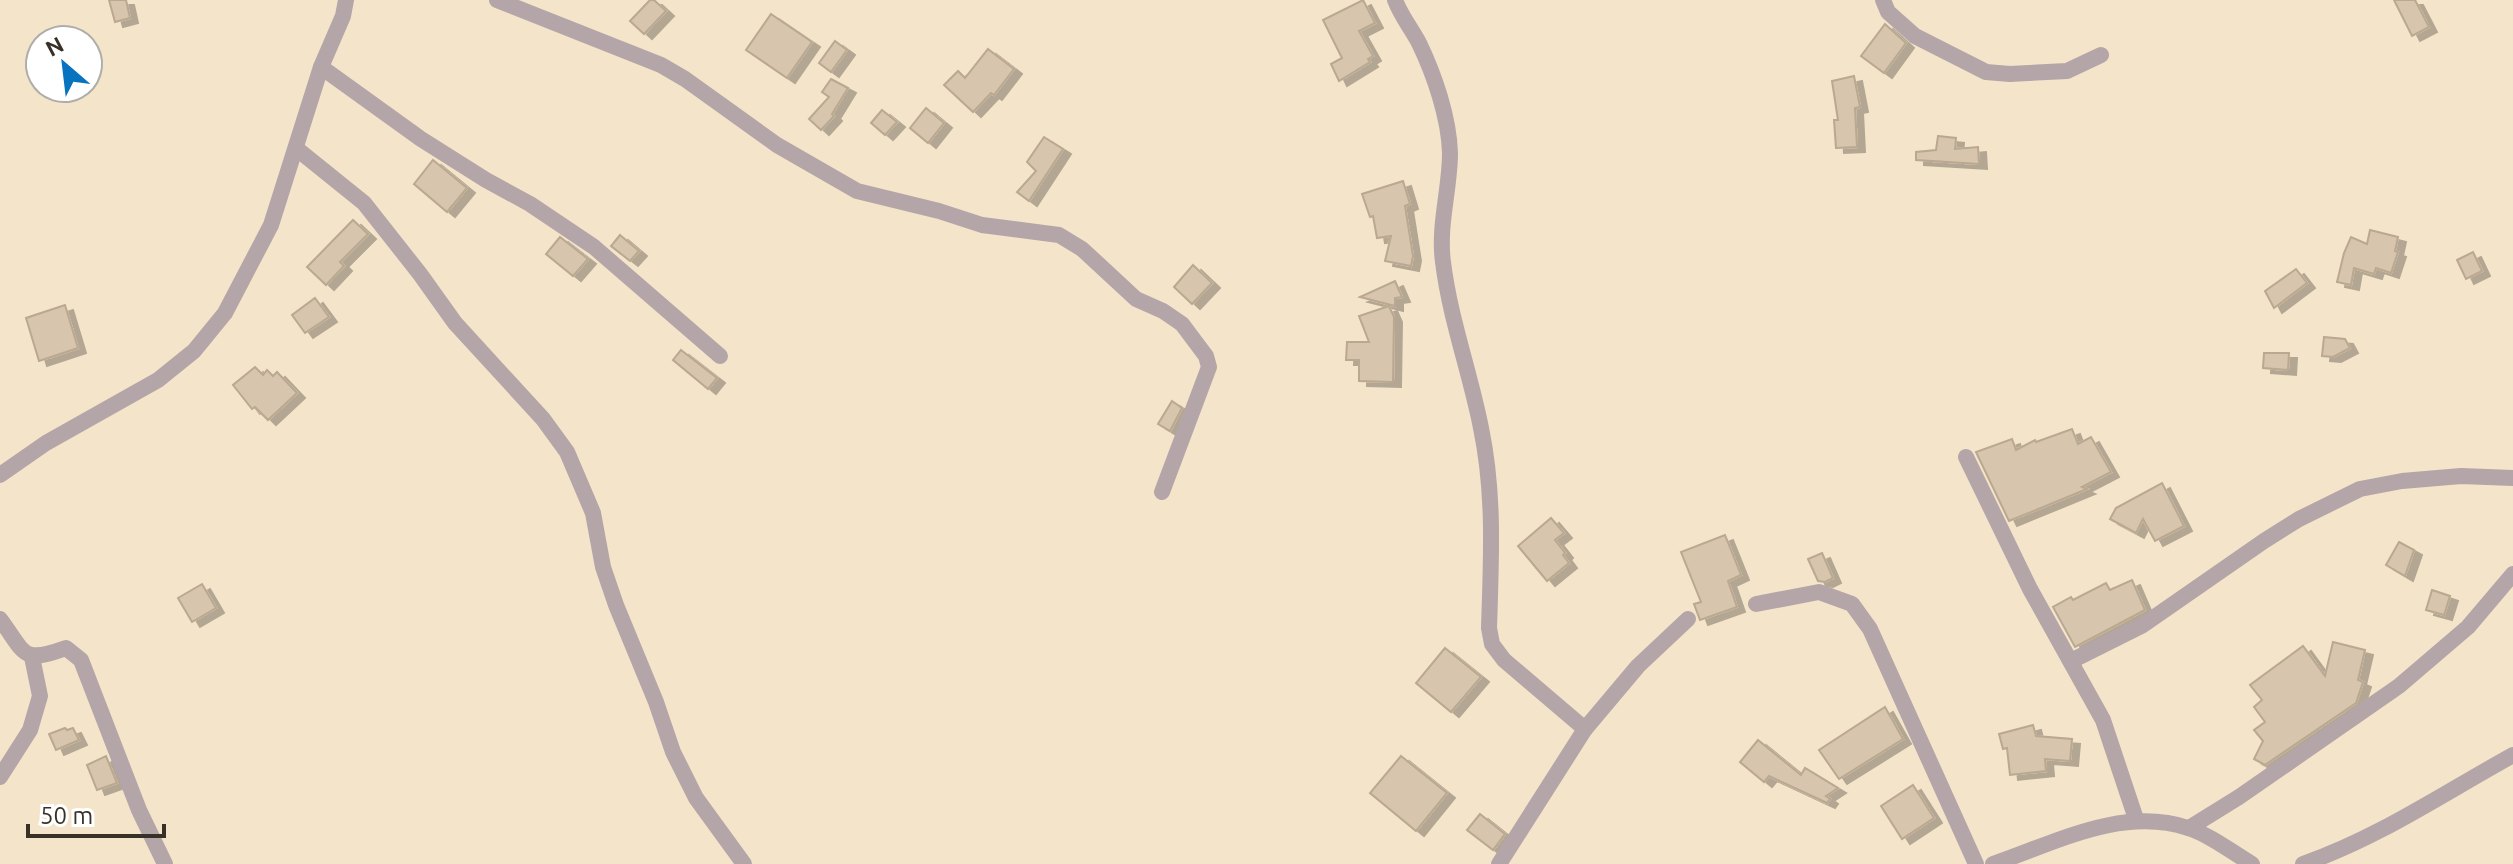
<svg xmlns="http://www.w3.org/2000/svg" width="2513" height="864" font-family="Ubuntu,sans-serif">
<defs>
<filter id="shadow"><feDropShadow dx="8" dy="5" stdDeviation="0" flood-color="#0004"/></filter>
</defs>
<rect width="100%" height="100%" fill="#f4e4ca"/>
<!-- building -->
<g fill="#d7c5ad" stroke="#baa891" stroke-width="2" filter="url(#shadow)">
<path d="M109 0H126L130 18 115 22Z"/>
<path d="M650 0H654L666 11 644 34 630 21Z"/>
<path d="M1363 0 1375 23 1359 31 1373 56 1368 59 1370 62 1339 81 1331 64 1342 58 1323 20Z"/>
<path d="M2394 0H2415L2429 27 2412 36Z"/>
<path d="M771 14 812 42 787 78 746 50Z"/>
<path d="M1885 24 1906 43 1884 73 1861 56Z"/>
<path d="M835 41 847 50 831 72 819 63Z"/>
<path d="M988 49 1014 69 994 95 991 93 973 112 944 85 958 71 965 78Z"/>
<path d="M1854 76 1860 107 1855 108 1857 147 1836 148 1834 120H1838L1832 81Z"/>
<path d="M831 79 848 88 832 114 834 116 821 130 809 119 829 97 822 92Z"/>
<path d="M926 108 944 123 928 143 910 128Z"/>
<path d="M882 110 897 122 885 135 871 123Z"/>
<path d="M1938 136 1956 138 1955 149 1978 147 1979 164 1916 160V152L1936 150Z"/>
<path d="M1044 137 1063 149 1029 201 1017 192 1036 171 1027 162Z"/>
<path d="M433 160 467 188 447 212 414 184Z"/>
<path d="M1403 181 1410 204 1405 206 1413 256 1411 266 1385 261 1391 236 1377 238 1373 216 1370 217 1362 194Z"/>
<path d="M353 220 368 234 340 262 344 266 326 285 307 267Z"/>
<path d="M2370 230 2398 237 2395 251 2398 252 2391 273 2376 268 2374 274 2354 268 2351 285 2337 282 2344 253 2351 237 2367 244Z"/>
<path d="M620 235 639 251 630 261 611 246Z"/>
<path d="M560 237 588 259 573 276 546 254Z"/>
<path d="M2473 252 2482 271 2466 279 2457 260Z"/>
<path d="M1193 265 1212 283 1192 304 1174 287Z"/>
<path d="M2296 269 2307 283 2274 308 2265 291Z"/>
<path d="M1395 281 1402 297 1395 298V306L1360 297Z"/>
<path d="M315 298 329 317 305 333 292 315Z"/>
<path d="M65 305 78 348 39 361 26 318Z"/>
<path d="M1389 306 1394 317 1393 382 1359 381V360H1346L1347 342H1369L1359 316Z"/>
<path d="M2324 337 2345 339 2350 348 2333 357 2322 356Z"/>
<path d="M681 350 717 378 708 389 673 360Z"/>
<path d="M2264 353H2289L2288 370 2263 368Z"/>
<path d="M255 367 263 375 267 370 273 376 277 372 297 393 268 420 255 407 252 409 233 385Z"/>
<path d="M1172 401 1182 408 1170 431 1158 424Z"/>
<path d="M2072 429 2078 444 2091 437 2111 472 2082 487 2087 489 2009 521 1976 452 2012 439 2016 450 2035 440 2036 442Z"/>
<path d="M2162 483 2184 526 2155 541 2143 519 2136 533 2110 519 2116 508Z"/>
<path d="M1551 518 1564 533 1555 540 1565 553 1563 555 1569 563 1547 581 1518 546Z"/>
<path d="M1725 535 1741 575 1728 581 1737 607 1700 620 1694 604 1701 602 1681 552Z"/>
<path d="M2399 542 2414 550 2405 576 2386 565Z"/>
<path d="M1822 553 1833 578 1825 582 1818 581 1808 559Z"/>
<path d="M2132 580 2145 610 2075 647 2053 607 2071 597 2073 600 2106 583 2110 590Z"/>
<path d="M202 584 216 608 192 622 178 598Z"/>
<path d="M2432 590 2450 596 2444 615 2426 610Z"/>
<path d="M2333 642 2365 650 2358 680 2363 682 2356 703 2265 765 2254 759 2263 741 2254 730 2265 722 2254 707 2262 700 2250 685 2303 646 2325 676Z"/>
<path d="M1445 648 1481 677 1451 712 1416 683Z"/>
<path d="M1885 707 1903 739 1839 779 1819 750Z"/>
<path d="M2033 725 2036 736 2072 739 2070 761 2045 759 2046 771 2010 775 2007 748 2003 749 1999 734Z"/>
<path d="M65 728 67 730 73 728 79 740 56 750 49 734Z"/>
<path d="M1758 740 1801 775 1805 768 1838 788 1826 796 1830 799 1827 803 1769 776 1764 782 1740 762Z"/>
<path d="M106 756 117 783 97 790 87 765Z"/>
<path d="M1401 756 1447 793 1416 831 1370 793Z"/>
<path d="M1913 785 1934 818 1902 839 1881 806Z"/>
<path d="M1480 814 1505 834 1493 850 1467 830Z"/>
</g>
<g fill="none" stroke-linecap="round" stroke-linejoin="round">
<!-- minor -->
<g stroke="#b4a5a8" stroke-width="16">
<path d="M497 0 661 65 685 79 777 145 857 191 939 211 982 225 1059 235 1082 249 1136 299 1163 311 1182 324 1206 356 1209 367 1162 492"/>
<path d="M1395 0C1401 16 1411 28 1419 43 1434 74 1449 117 1450 153 1450 189 1438 226 1443 262 1450 319 1470 372 1481 428 1495 495 1491 561 1489 628L1492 644 1504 660 1585 729"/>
<path d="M1883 0 1888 12 1915 36 1986 72 2010 74 2067 71 2101 55"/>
<path d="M321 67 421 139 486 180 530 204 594 247 720 356"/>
<path d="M297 149 364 203 420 274 455 323 543 419 567 452 593 513 603 567 616 605 656 702 673 752 696 798 744 864"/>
<path d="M1966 457 2030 589 2103 720 2136 819"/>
<path d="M0 475 46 443 158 380 194 351 225 313 271 225 321 67 343 16 346 0"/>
<path d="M1756 604 1819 592 1852 604 1870 629 1976 864"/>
<path d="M0 619C26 654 21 664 66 648L81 660 139 810 165 864"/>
<path d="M2071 661 2143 625 2264 541 2299 519 2360 489 2402 481 2461 476 2513 478"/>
<path d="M0 777 30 730 40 696 32 657"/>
<path d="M2189 828 2239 797 2399 686 2468 627 2513 574"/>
<path d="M1499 864 1585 729 1638 666 1688 619"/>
<path d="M1993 864C2055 843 2122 806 2188 828 2210 835 2232 852 2252 864"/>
<path d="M2303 864C2378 838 2444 793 2513 755"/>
</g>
</g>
<!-- north arrow -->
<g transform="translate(64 64) rotate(332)"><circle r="38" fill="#ffffff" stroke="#afada9" stroke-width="2"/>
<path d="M0-6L14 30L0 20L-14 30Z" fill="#0873be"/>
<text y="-12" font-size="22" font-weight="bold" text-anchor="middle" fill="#373127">N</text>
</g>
<!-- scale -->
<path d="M28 824v12h136v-12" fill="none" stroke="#373127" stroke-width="4"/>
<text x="40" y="824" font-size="24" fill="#373127" stroke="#ffffff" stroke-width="6" paint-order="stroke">50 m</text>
</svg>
